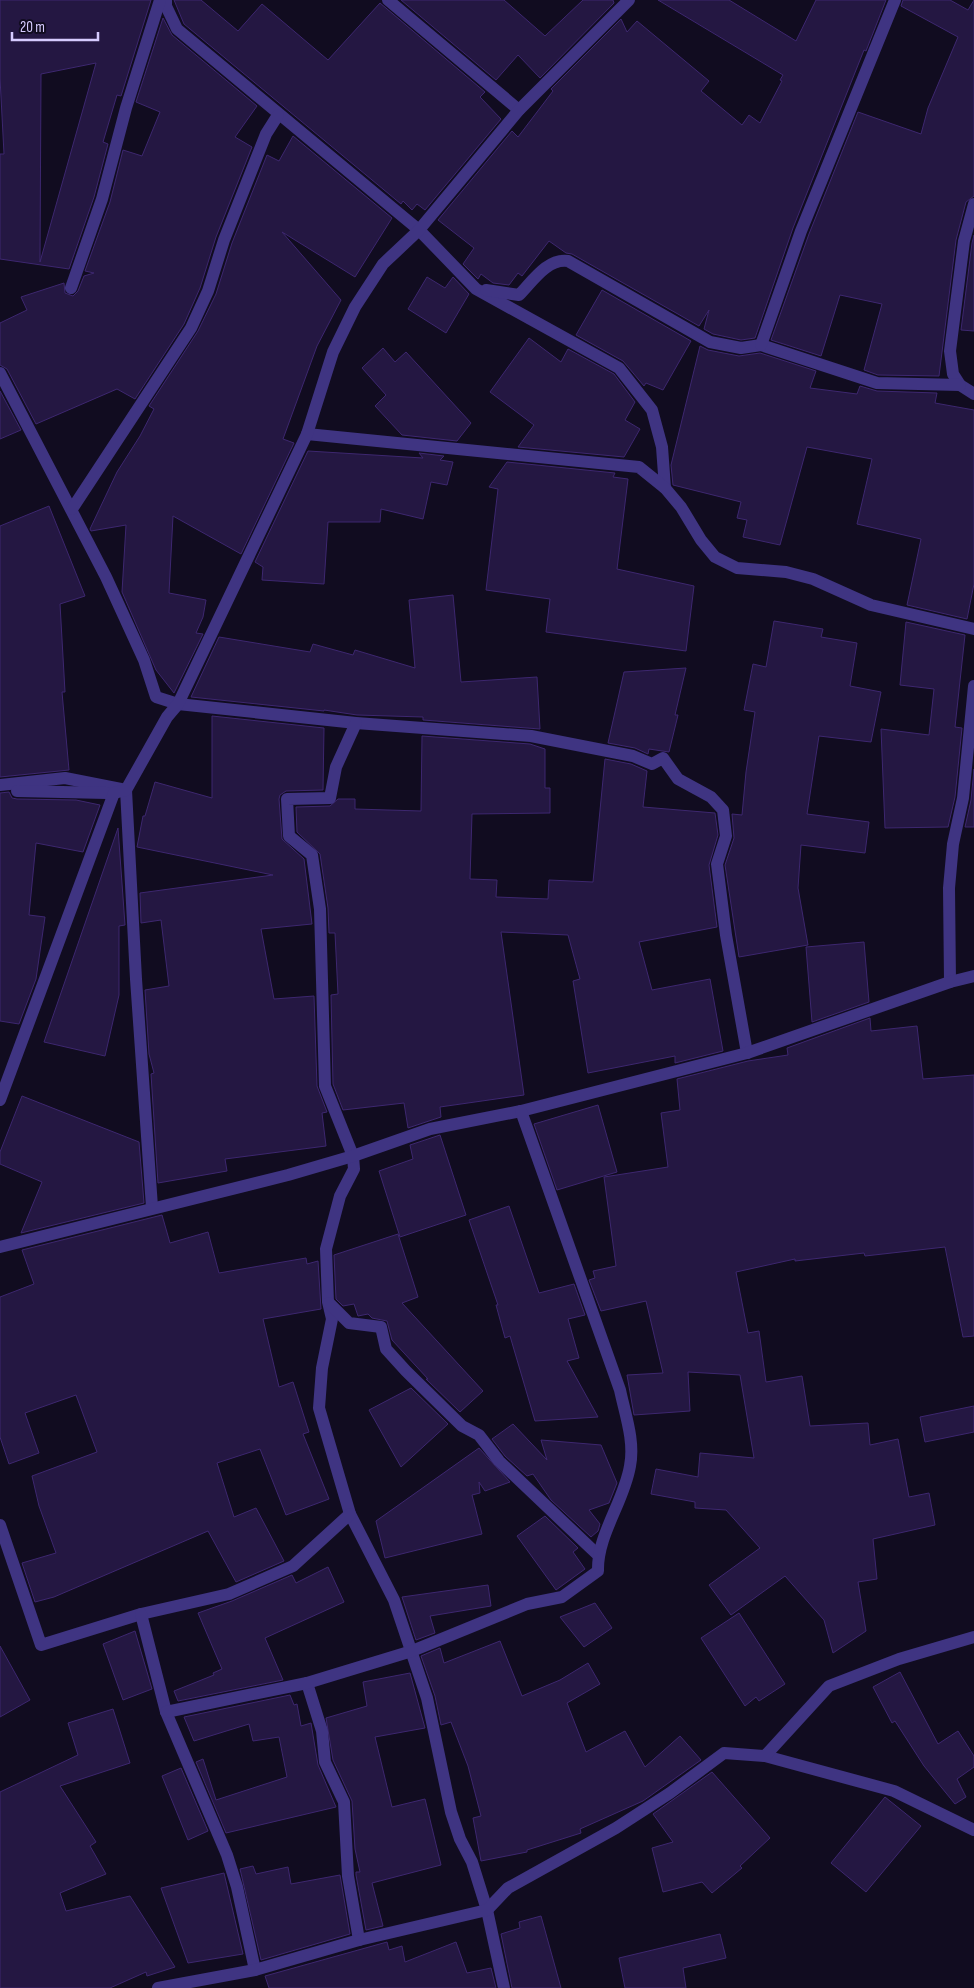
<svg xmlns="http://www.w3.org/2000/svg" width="974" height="1988" font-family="'Sofia Sans Condensed',sans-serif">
<rect width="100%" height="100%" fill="#110c20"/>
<!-- building -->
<g fill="#241742" stroke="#3d276f" fill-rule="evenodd">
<path d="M0 0H151L121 96 117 95 103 142 108 144 94 197 69 269 0 259V154H4L0 78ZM96 63 40 262 41 74Z"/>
<path d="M174 0H201L238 31 262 4 328 60 380 3 485 92 480 97 501 119 425 210 417 204 412 210 403 201 401 204 184 24Z"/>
<path d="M401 0H504L545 36 583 0H613L614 3 540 78 518 55 496 80Z"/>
<path d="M658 0H729L796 41 816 0H886L866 51 864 50 793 228 755 338 741 340 713 334 704 329 709 310 699 326 572 254 566 253 549 241 522 276 518 273 509 285 493 283 481 274 478 279 463 264 474 248 438 220 512 131 518 137 553 91 551 89 621 19 627 32 637 21 709 81 701 91 742 125 749 115 760 123 782 81 780 80 783 75Z"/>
<path d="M903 0H950L968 10 974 0V196L966 202 956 240 939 376 878 375 864 370 882 304 840 295 821 356 771 340 809 234 858 112 921 134 928 108 958 37 901 6Z"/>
<path d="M163 18 172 35 257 106 235 137 252 147 216 237 200 288 184 324 135 399 117 389 36 424 7 369 0 365V323L27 310 21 297 64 283 65 293 73 296 78 291 84 276 94 273 85 271 110 202 123 150 142 156 160 112 136 102Z"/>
<path d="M293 136 392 218 355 277 282 232 341 300 317 346 283 439 294 443 241 554 173 516 169 593 206 600 203 617 196 633 203 634 174 693 156 670 122 592 126 525 91 531 90 529 117 472 140 436 154 409 149 406 198 331 216 294 232 243 267 155 279 161Z"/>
<path d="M974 235V331L961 330 972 243Z"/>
<path d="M427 277 445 288 453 277 469 294 446 333 408 309Z"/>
<path d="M602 290 691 341 663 390 646 383 644 386 623 361 576 335Z"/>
<path d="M529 338 561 362 568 349 614 374 635 402 625 420 640 429 624 457 518 447 534 425 490 392Z"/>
<path d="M700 346 708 350 739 356 760 353 816 371 810 388 857 394 860 386 877 391 937 393 935 403 974 410V584L967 619 907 605 921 539 857 524 872 459 807 447 780 545 743 537 747 520 737 518 741 502 673 485 671 465Z"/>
<path d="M383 348 395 362 406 352 471 423 457 441 402 435 375 406 386 395 362 368Z"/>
<path d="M0 391 21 430 0 439Z"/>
<path d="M308 451 423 458 419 453 444 456 440 460 453 462 447 485 431 482 423 519 381 509 380 522H328L324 584 262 580 263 567 255 562Z"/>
<path d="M507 462 615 473 613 477 628 479 617 569 694 586 686 651 546 632 550 599 486 590 498 489 489 487Z"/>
<path d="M49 506 85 596 60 604 65 692H62L69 770 0 777V526Z"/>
<path d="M453 595 461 682 537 677 540 729 423 720V717L357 715 324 710V711L191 697 219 637 310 652 313 644 353 655 355 650 415 668 409 600Z"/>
<path d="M774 621 823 629 821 637 857 643 850 686 881 692 871 742 819 736 807 814 869 822 865 853 801 845 798 888 808 945 739 957 725 865 734 838 732 814 742 815 746 772 755 712 744 710 753 664 766 667Z"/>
<path d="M906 622 965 635 955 727 962 728 955 797 948 827 885 828 881 729 929 735 934 689 900 685Z"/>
<path d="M686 668 675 715H678L669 752 649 749 648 754 635 748 608 743 624 672Z"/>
<path d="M212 716 324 728 323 790 286 791 280 795 279 799 282 839 304 859 312 924 261 929 274 999 314 996 317 1086 327 1112 322 1113 326 1146 225 1159 227 1171 158 1183 151 1074 154 1073 149 1054 145 990 169 986 161 920 141 923 140 893 273 875 137 847 143 816H145L155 782 212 798Z"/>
<path d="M422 736 530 744 545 749V788H550V813L472 814 470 879 497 880 496 897 548 899 549 880 593 882 605 759 631 764 647 771 643 807 715 813 718 835 709 865 717 927 639 942 652 990 710 979 723 1051 675 1063V1056L588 1073 573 981 580 979 568 935 501 932 524 1095 440 1107 441 1117 408 1128 404 1103 343 1110 333 1084 331 995 338 994 335 933H329L328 908 320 854 297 832 296 807 330 806 338 799H355V809L421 811Z"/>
<path d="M974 769V827H965L971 800Z"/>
<path d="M9 792 12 798 17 799 76 800 100 805 83 852 36 843 29 915 45 917 36 979 19 1024 0 1021V793Z"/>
<path d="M118 828 125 925 119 926V995L105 1056 44 1042Z"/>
<path d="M864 942 869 1002 812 1022 806 947Z"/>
<path d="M870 1018 871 1031 917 1026 923 1079 974 1075V1336L963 1337 945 1247 865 1256 864 1253 795 1261V1259L736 1272 748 1333 759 1331 766 1382 802 1376 810 1426 868 1423 870 1445 898 1439 909 1497 929 1493 935 1525 873 1539 877 1579 858 1582 866 1631 833 1653 824 1620 785 1576 731 1615 709 1585 760 1548 726 1510 695 1508V1502L651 1494 656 1469 698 1477 700 1453 754 1458 740 1375 688 1372 690 1411 634 1415 627 1375 663 1373 646 1301 601 1311 589 1280 595 1278 593 1271 616 1266 604 1177 668 1167 661 1113 680 1110 677 1079 748 1061 788 1055 787 1048Z"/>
<path d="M22 1096 139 1142 144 1203 21 1233 42 1182 0 1164V1152Z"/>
<path d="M598 1105 617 1172 557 1190 534 1124Z"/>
<path d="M440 1135 466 1215 400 1237 379 1171 413 1159 410 1145Z"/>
<path d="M509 1206 539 1293 574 1284 585 1315 568 1319 579 1358 567 1361 598 1417 535 1421 510 1336 505 1338 496 1305H498L469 1220Z"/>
<path d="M162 1215 170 1243 208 1232 219 1273 306 1258 307 1264 318 1261 321 1309 263 1319 279 1387 293 1382 309 1432 303 1434 329 1499 286 1515 260 1449 217 1463 234 1517 256 1508 284 1561 236 1582 208 1531 54 1597 35 1602 22 1563 56 1553 39 1506 32 1476 97 1452 76 1395 25 1413 39 1453 9 1464 0 1437V1297L34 1284 22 1250Z"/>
<path d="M398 1234 418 1297 402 1303 483 1391 460 1412 426 1379H428L392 1340 387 1321 372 1318 368 1314 358 1316 354 1304 343 1306 336 1299 334 1255Z"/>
<path d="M411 1388 448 1424 401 1467 369 1410Z"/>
<path d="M974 1406V1432L925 1442 920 1417Z"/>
<path d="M513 1424 547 1460 541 1440 601 1445 617 1483 609 1503 589 1510 600 1524 598 1531 591 1537 551 1500 533 1474 527 1476 505 1456 492 1439Z"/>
<path d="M479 1448 510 1482 485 1491 479 1482 480 1493 472 1495 482 1534 385 1558 376 1521Z"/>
<path d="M545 1516 578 1548 573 1552 585 1569 556 1590 517 1536Z"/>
<path d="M328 1567 344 1602 265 1638 283 1680 178 1701 174 1691 214 1675 213 1673 222 1669 198 1613 232 1601 292 1575 296 1583Z"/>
<path d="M488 1585 491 1606 430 1616 435 1633 416 1640 402 1597Z"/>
<path d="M595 1603 612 1628 584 1647 560 1617Z"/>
<path d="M739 1613 785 1684 759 1701 756 1697 745 1706 701 1638Z"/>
<path d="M135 1631 152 1689 123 1700 103 1644Z"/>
<path d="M500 1641 522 1696 560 1680 588 1663 600 1684 567 1703 586 1752 625 1731 645 1767 680 1736 701 1760 643 1801 580 1829 581 1833 527 1850V1852L481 1861 473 1818 481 1816 468 1766 451 1722 441 1725 435 1696 421 1656 440 1648 444 1663Z"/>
<path d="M0 1646 30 1700 0 1717Z"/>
<path d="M900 1672 938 1744 958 1731 974 1756V1767L957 1779 966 1797 955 1804 924 1766 895 1721 892 1723 873 1687Z"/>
<path d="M410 1673 425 1728 375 1737 392 1807 425 1799 441 1865 372 1883 383 1926 366 1930 356 1875V1872H360L355 1849 352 1801 333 1760 326 1718 367 1706 363 1682Z"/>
<path d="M290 1695 294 1705 297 1704 301 1726 311 1723 318 1765 336 1807 226 1833 196 1762 203 1759 216 1800 287 1777 279 1737 253 1741 249 1724 194 1741 184 1717Z"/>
<path d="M113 1709 130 1763 60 1786 96 1842 90 1846 106 1874 60 1893 66 1911 130 1896 175 1967 147 1976 146 1972 110 1988H0V1792L78 1755 68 1723Z"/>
<path d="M181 1768 208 1831 188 1840 162 1776Z"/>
<path d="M712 1772 770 1838 740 1866 742 1868 712 1893 702 1882 663 1892 652 1848 673 1842 653 1814Z"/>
<path d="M885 1797 921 1826 866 1892 831 1863Z"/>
<path d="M253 1866 256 1874 288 1867 291 1884 340 1875 350 1934 261 1960 240 1869Z"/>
<path d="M224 1873 243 1954 188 1963 161 1888Z"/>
<path d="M541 1916 561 1988H512L501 1934 520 1928 519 1922Z"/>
<path d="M720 1934 726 1958 683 1968 686 1988H625L619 1958Z"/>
<path d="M387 1942 389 1950 402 1946 405 1962 456 1942 467 1973 491 1968 496 1988H269L265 1976Z"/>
</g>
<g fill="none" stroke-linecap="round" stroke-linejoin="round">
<!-- street -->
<g stroke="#3f3482" stroke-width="12">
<path d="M166 0V6L177 29 419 230 476 289 619 368 652 410 662 447 665 488"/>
<path d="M388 0 519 110"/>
<path d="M974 204 964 241 950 351 953 374 960 385 974 394"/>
<path d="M71 288 102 199 126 108 160 0"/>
<path d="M486 290 519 295C532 282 547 258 568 261L710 342 741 348 761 345 877 383 960 385"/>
<path d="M761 345 801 231 895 0"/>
<path d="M0 373 106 577 144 660 156 697 178 704 356 723 531 736 633 756 652 764 663 758 678 779 711 797 723 810 726 836 717 864 726 935 747 1053"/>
<path d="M307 434 639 467 665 488 681 507 701 540 715 557 737 568 786 572 813 579 871 605 974 629"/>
<path d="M72 509 191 328 208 291 224 240 266 134 278 115"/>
<path d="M356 723 336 767 330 798 287 799 289 836 312 855 320 909 325 1086 353 1156 354 1169 340 1196 326 1249 328 1302 332 1319 322 1368 319 1408 350 1514 394 1600 427 1698 451 1812 460 1839 472 1862 487 1910 504 1988"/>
<path d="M0 785 65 778 126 790 136 979 152 1207"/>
<path d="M17 791 107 793"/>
<path d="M950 982 949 888 953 844 963 798 974 686"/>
<path d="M0 1100 114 793 126 790 167 717 178 704 307 434 333 352 355 307 383 264 419 230 519 110 629 0"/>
<path d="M0 1247 288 1175 353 1156 430 1129 521 1111 747 1053 950 982 974 976"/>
<path d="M329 1303 349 1323 381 1327 386 1349 406 1371 462 1426 479 1435 499 1461 598 1555"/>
<path d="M0 1525 41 1645 141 1614 229 1594 293 1566 350 1514"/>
<path d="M141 1614 166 1712 227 1855 237 1887 255 1970"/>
<path d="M307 1683 322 1731 325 1762 344 1802 348 1876 359 1940"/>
<path d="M166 1712 307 1683 412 1651 527 1604 562 1597 598 1571C597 1535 624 1502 630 1466 635 1441 625 1414 620 1390L521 1111"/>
<path d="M765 1756 894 1791 974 1830"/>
<path d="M158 1988 255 1970 359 1940 487 1910 508 1888 616 1828 670 1793 724 1753 765 1756 829 1686 899 1659 974 1637"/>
</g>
</g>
<!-- scale -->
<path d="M12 32v8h86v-8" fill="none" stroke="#d6cbff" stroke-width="2.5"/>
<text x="20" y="32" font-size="15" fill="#d6cbff" stroke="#110c20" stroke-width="4" paint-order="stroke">20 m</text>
</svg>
